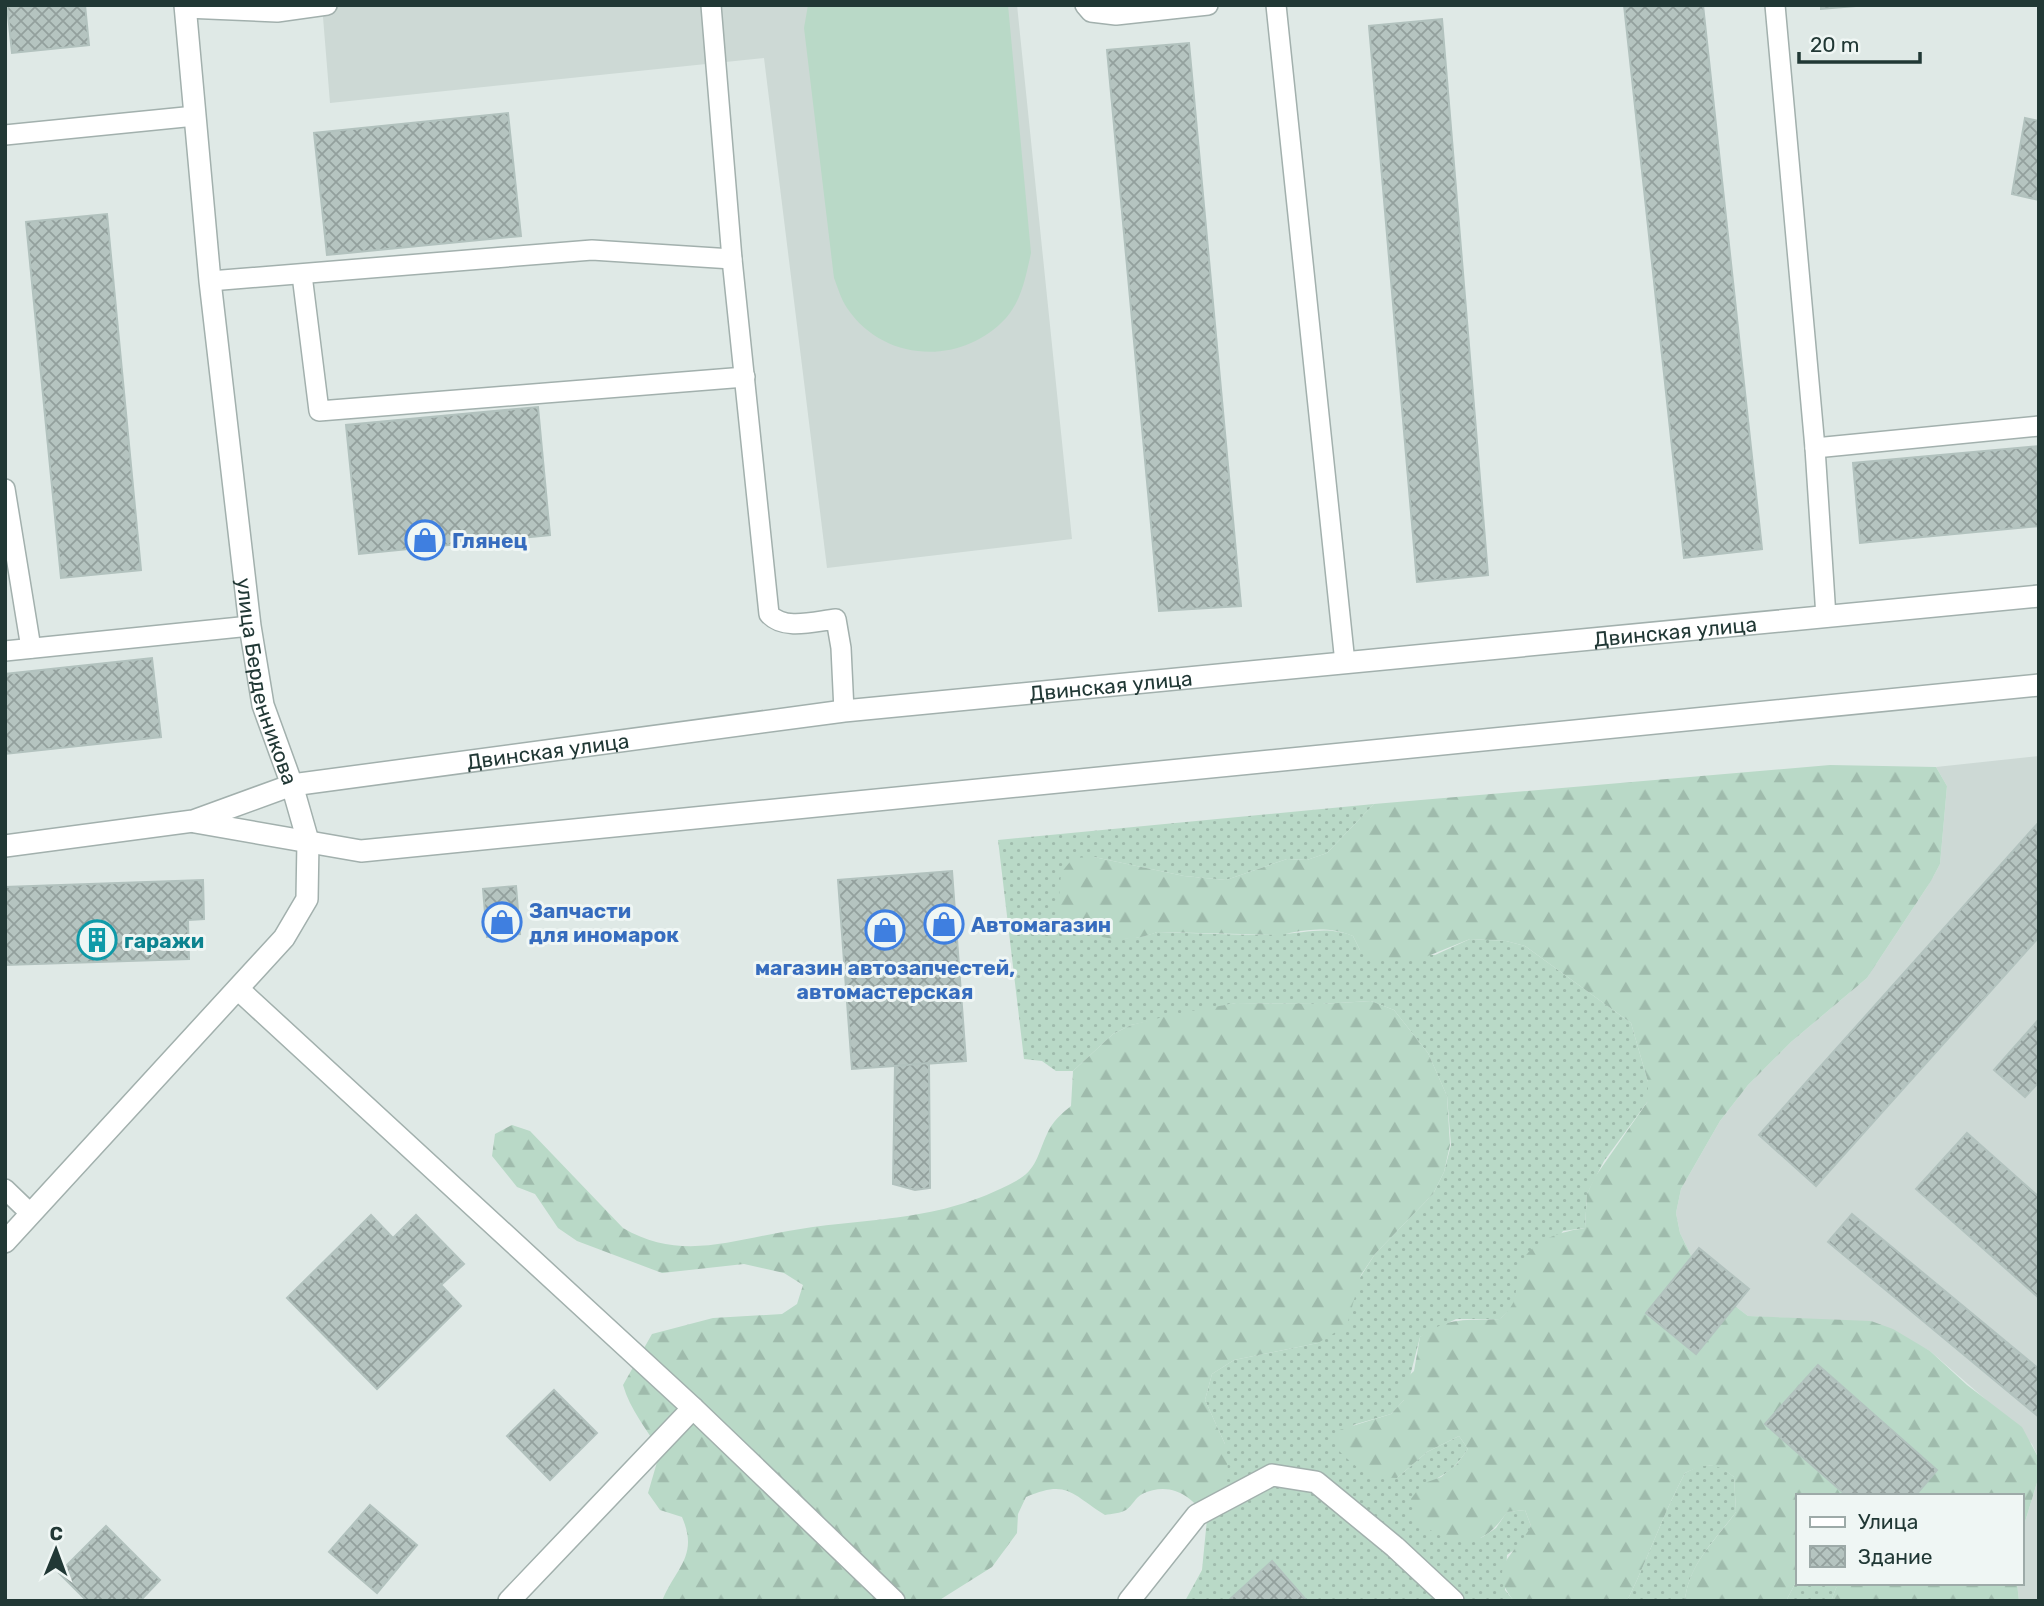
<svg xmlns="http://www.w3.org/2000/svg" width="2044" height="1606" font-family="Rubik,sans-serif">
<defs>
<pattern id="grass-dots" width="8" height="8" patternUnits="userSpaceOnUse" patternTransform="scale(1.75)"><rect width="8" height="8" fill="#b9d9c7"/><path d="M2 2h.1M6 6h.1" fill="none" stroke="#9fbbac" stroke-width="1.8" stroke-linecap="round"/></pattern>
<pattern id="forest-firs" width="22" height="20" patternUnits="userSpaceOnUse" patternTransform="scale(1.75)"><rect width="22" height="20" fill="#b9d9c7"/><path d="M5 1l3.5 6h-7zM16 11l3.5 6h-7z" fill="#9fbbac"/></pattern>
<pattern id="building-cross-hatch" width="8" height="8" patternUnits="userSpaceOnUse" patternTransform="scale(1.75)"><rect width="8" height="8" fill="#b5c4c0"/><path d="M0 0l8 8M0 8l8-8" fill="none" stroke="#93a09d"/></pattern>
</defs>
<rect width="100%" height="100%" fill="#dfe9e6"/>
<!-- built -->
<g fill="#cdd9d5">
<path d="M322 5H1017L1072 539 827 568 764 58 330 103Z"/>
<path d="M2039 756V1459L2032 1444 1984 1398 1930 1351 1911 1341 1806 1319 1748 1316 1714 1290 1700 1274 1680 1233 1676 1213 1681 1189 1720 1121 1748 1085 1791 1042 1867 978 1931 881 1940 864 1947 786 1936 767Z"/>
<path d="M2039 1476V1601H2019L2017 1583H2021V1535Z"/>
</g>
<!-- grass -->
<g fill="url(#grass-dots)">
<path d="M1374 804 1327 853 1307 860 1287 859 1226 880 1184 876 1094 857 1069 925C1100 935 1125 945 1157 932 1197 933 1238 936 1278 934 1305 934 1326 925 1353 936L1360 950 1435 955 1470 939 1506 941 1525 946 1631 1023 1648 1082V1101L1604 1161 1587 1194 1585 1228 1563 1231 1517 1289 1514 1306 1500 1319H1456L1420 1337 1404 1400 1391 1414 1353 1425 1397 1478 1427 1452 1459 1436 1468 1449C1461 1459 1453 1470 1441 1476 1425 1486 1423 1483 1412 1499L1481 1538 1496 1528 1507 1512 1525 1510 1531 1526 1522 1544 1507 1555 1505 1590 1514 1601H1185L1202 1570 1207 1519 1225 1444 1205 1400 1212 1374 1234 1360 1318 1343 1375 1254 1433 1194 1444 1172 1451 1145 1447 1096 1428 1053 1394 1010 1371 1001 1322 1004 1236 1003 1131 1025 1113 1034 1073 1071H1056L1042 1061 1024 1059 998 840Z"/>
<path d="M1701 1465 1720 1466 1734 1477 1736 1512C1716 1539 1688 1565 1685 1601H1627C1648 1559 1663 1514 1685 1473Z"/>
<path d="M1797 1580V1583H1838L1831 1601H1786Z"/>
</g>
<!-- forest -->
<g fill="url(#forest-firs)">
<path d="M1830 765 1936 767 1947 786 1940 864 1931 881 1867 978 1791 1042 1748 1085 1720 1121 1681 1189 1676 1213 1680 1233 1700 1274 1714 1290 1748 1316 1871 1321 1893 1329 1930 1351 1967 1385 2022 1427 2039 1459V1476L2021 1535V1496H1797V1580L1786 1601H1685C1688 1564 1716 1540 1736 1512L1734 1477C1715 1462 1707 1463 1685 1473 1663 1514 1648 1559 1627 1601H1514C1485 1566 1516 1555 1531 1526L1525 1510 1507 1512C1480 1553 1452 1547 1417 1521L1411 1499 1422 1484 1441 1477 1457 1464 1468 1449 1459 1436 1427 1452 1397 1478C1366 1477 1359 1470 1337 1449L1336 1431 1391 1414 1404 1400 1400 1384 1414 1371 1420 1337C1450 1316 1465 1321 1500 1319 1521 1300 1513 1295 1519 1270 1527 1241 1559 1232 1585 1228L1587 1194 1595 1177 1648 1101V1082L1631 1023 1525 946 1506 941 1470 939 1418 960 1376 959 1360 950 1353 936C1329 926 1306 929 1281 935L1157 932C1124 946 1080 939 1058 910L1061 873 1073 858 1094 857 1184 876 1226 880 1287 859 1307 860 1327 853 1374 804Z"/>
<path d="M1371 1001 1394 1010 1428 1053 1447 1096 1450 1145 1444 1172 1433 1194 1375 1254 1361 1275 1347 1325 1318 1343 1234 1360 1212 1374 1205 1400 1225 1444 1228 1470 1222 1497 1207 1519C1192 1495 1170 1481 1142 1494 1135 1498 1133 1505 1126 1510 1121 1513 1111 1514 1105 1515 1071 1494 1068 1479 1026 1497L1018 1514 1017 1533 992 1567 938 1601H662C676 1567 699 1556 682 1517L660 1510 648 1493 660 1452C647 1429 630 1410 623 1385L652 1334 713 1318 782 1314 797 1304 803 1285 784 1273 744 1264 662 1273 577 1241 558 1228 535 1194 517 1187 492 1156 495 1134 512 1125 530 1131 623 1228C679 1261 730 1241 788 1231 873 1216 936 1224 1016 1181 1037 1170 1038 1153 1047 1134 1052 1122 1061 1114 1071 1106L1073 1071 1113 1034 1131 1025 1175 1014 1236 1003 1322 1004Z"/>
<path d="M1838 1583H2017L2019 1601H1831Z"/>
</g>
<!-- pitch -->
<path fill="#b9d9c7" d="M808 5H1008L1031 253C1026 275 1022 300 1006 318 962 366 884 363 847 308 841 299 838 288 834 278L804 28Z"/>
<!-- building -->
<g fill="url(#building-cross-hatch)" stroke="#b2c2be" stroke-width="2">
<path d="M7 5H85L89 45 12 53Z"/>
<path d="M1624 5H1703L1762 549 1684 558Z"/>
<path d="M1821 5H1855V6L1821 9Z"/>
<path d="M1442 19 1488 575 1417 582 1369 26Z"/>
<path d="M1189 43 1241 606 1159 611 1107 50Z"/>
<path d="M508 113 521 236 327 255 314 133Z"/>
<path d="M2025 118 2039 121V200L2012 194Z"/>
<path d="M107 214 141 570 61 578 26 222Z"/>
<path d="M538 407 550 535 359 554 346 425Z"/>
<path d="M2039 446V526L1860 543 1853 463Z"/>
<path d="M152 658 161 737 5 754V674Z"/>
<path d="M2039 822V937L1816 1186 1759 1135Z"/>
<path d="M952 871 966 1061 852 1069 838 880Z"/>
<path d="M203 880 204 919 188 920 189 959 5 965V887Z"/>
<path d="M516 886 520 934 487 937 483 889Z"/>
<path d="M2039 1019V1082L2025 1097 1994 1070Z"/>
<path d="M929 1063 930 1188 915 1190 893 1184 895 1066Z"/>
<path d="M1967 1133 2039 1197V1298L1916 1189Z"/>
<path d="M1852 1214 2039 1369V1417L1828 1242Z"/>
<path d="M371 1215 393 1238 416 1215 464 1264 441 1285 461 1306 377 1389 287 1298Z"/>
<path d="M1699 1248 1749 1289 1696 1354 1646 1313Z"/>
<path d="M1818 1365 1937 1470 1915 1496H1847L1765 1424Z"/>
<path d="M554 1390 597 1433 550 1480 507 1436Z"/>
<path d="M370 1505 417 1545 377 1593 329 1552Z"/>
<path d="M106 1526 160 1580 140 1601H87L59 1573Z"/>
<path d="M1272 1561 1307 1601H1228Z"/>
</g>
<g fill="none" stroke-linecap="round" stroke-linejoin="round">
<!-- service casing -->
<g stroke="#a2b0ad" stroke-width="22">
<g id="service">
<path d="M711 5 732 259 769 614C784 631 816 621 836 619L841 648 844 711"/>
<path d="M1085 5 1091 12 1116 15 1208 5"/>
<path d="M1276 5 1345 663"/>
<path d="M1775 5 1815 448 1826 617"/>
<path d="M185 8 277 12 327 5"/>
<path d="M5 135 195 116"/>
<path d="M302 275 319 411 745 377"/>
<path d="M210 281 592 250 732 259"/>
<path d="M1815 448 2039 426"/>
<path d="M5 489 31 648"/>
<path d="M5 651 250 626"/>
<path d="M5 1189 31 1214"/>
</g>
</g>
<!-- minor casing -->
<g stroke="#a2b0ad" stroke-width="24">
<g id="minor">
<path d="M238 989 693 1408 894 1601"/>
<path d="M5 1242 284 938 307 899 308 841 292 785"/>
<path d="M509 1601 693 1408"/>
<path d="M1129 1601 1197 1515 1272 1475 1316 1482 1395 1547 1453 1601"/>
</g>
</g>
<!-- tertiary casing -->
<g stroke="#a2b0ad" stroke-width="24">
<g id="tertiary">
<path id="s1" d="M185 5 210 281 250 626 263 705 292 785"/>
<path d="M195 822 361 851 2039 685"/>
<path id="s2" d="M5 846 193 821 292 785 844 711 2039 596"/>
</g>
</g>
<!-- service -->
<use href="#service" stroke="#fff" stroke-width="19"/>
<!-- minor -->
<use href="#minor" stroke="#fff" stroke-width="21"/>
<!-- tertiary -->
<use href="#tertiary" stroke="#fff" stroke-width="21"/>
</g>
<!-- icons -->
<defs>
<g id="shop-ring" transform="scale(2.0125)"><circle r="9.5" fill="#eff6f4" stroke="#3f7fe0" stroke-width="1.5"/><path d="M-5-2.5h2.3a2.7 3.5 0 0 1 5.4 0H5L5.5 6h-11ZM-1.5-2.5h3a1.5 2.3 0 0 0-3 0Z" fill="#3f7fe0"/></g>
<g id="building-ring" transform="scale(2.0125)"><circle r="9.5" fill="#eff6f4" stroke="#0f9aa8" stroke-width="1.5"/><path d="M-4-6H4V6H1V3H-1V6H-4ZM-2.5-4.3h1.7v1.8h-1.7ZM.8-4.3h1.7v1.8H.8ZM-2.5-1h1.7V.8h-1.7ZM.8-1h1.7V.8H.8Z" fill="#0f9aa8"/></g>
</defs>
<g fill-rule="evenodd">
<use href="#shop-ring" x="425" y="540"/>
<use href="#shop-ring" x="502" y="922"/>
<use href="#shop-ring" x="944" y="924"/>
<use href="#shop-ring" x="885" y="930"/>
<use href="#building-ring" x="97" y="940"/>
</g>
<g text-anchor="middle" dominant-baseline="central" stroke-width="6" stroke-linejoin="round" paint-order="stroke">
<!-- shop labels -->
<g font-size="21" font-weight="bold" fill="#366cbe" stroke="#eff6f4" text-anchor="start">
<text x="452" y="540">Глянец</text>
<text x="529" y="910">Запчасти<tspan x="529" dy="24">для иномарок</tspan></text>
<text x="971" y="924">Автомагазин</text>
<text x="885" y="967" text-anchor="middle">магазин автозапчестей,<tspan x="885" dy="24">автомастерская</tspan></text>
</g>
<!-- street labels -->
<g font-size="21" fill="#213835" stroke="#eff6f4">
<text stroke="none"><textPath href="#s2" startOffset="1687">Двинская улица</textPath></text>
<text stroke="none"><textPath href="#s1" startOffset="682">улица Берденникова</textPath></text>
<text stroke="none"><textPath href="#s2" startOffset="1120">Двинская улица</textPath></text>
<text stroke="none"><textPath href="#s2" startOffset="553">Двинская улица</textPath></text>
</g>
<!-- culture labels -->
<g font-size="21" font-weight="bold" fill="#0d838f" stroke="#eff6f4" text-anchor="start">
<text x="124" y="940">гаражи</text>
</g>
</g>
<!-- border -->
<rect width="2044" height="1606" fill="none" stroke="#213835" stroke-width="14"/>
<!-- legend -->
<rect x="1796" y="1494" width="228" height="91" fill="#eff6f4" stroke="#9daaa8" stroke-width="2"/>
<rect x="1810" y="1517" width="35" height="10" fill="#ffffff" stroke="#9daaa8" stroke-width="2"/>
<text x="1858" y="1529" font-size="21" fill="#213835">Улица</text>
<rect x="1810" y="1546" width="35" height="21" fill="url(#building-cross-hatch)" stroke="#9daaa8" stroke-width="2"/>
<text x="1858" y="1564" font-size="21" fill="#213835">Здание</text>
<!-- north arrow -->
<g transform="translate(56 1550) rotate(1)" stroke="#eff6f4" stroke-width="5" paint-order="stroke">
<path d="M0-5L12 26L0 18L-12 26Z" fill="#213835"/>
<text y="-10" font-size="19" font-weight="bold" text-anchor="middle" fill="#213835">С</text>
</g>
<!-- scale -->
<path d="M1799 52v10h121v-10" fill="none" stroke="#213835" stroke-width="3.5"/>
<text x="1810" y="52" font-size="21" fill="#213835" stroke="#eff6f4" stroke-width="5" paint-order="stroke">20 m</text>
</svg>
